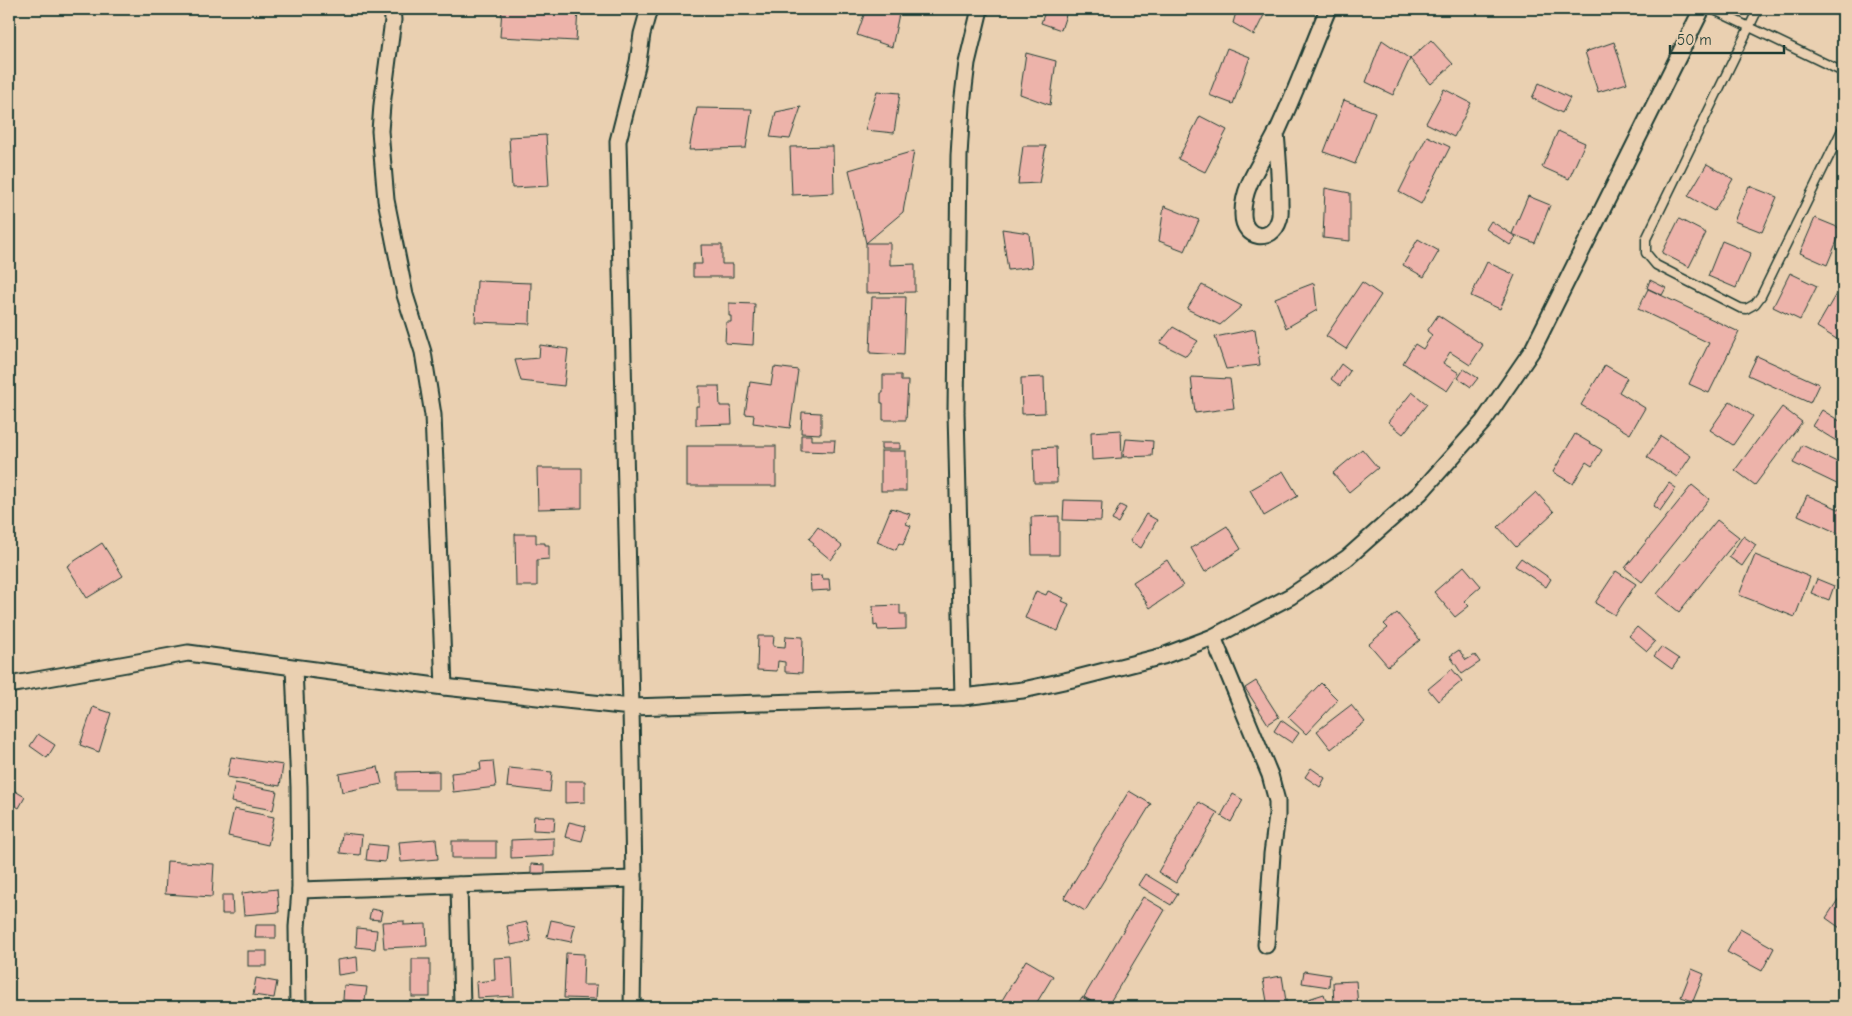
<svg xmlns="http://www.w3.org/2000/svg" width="1852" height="1016" font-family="'Comic Neue',sans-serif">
<rect width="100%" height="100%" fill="#ead0b1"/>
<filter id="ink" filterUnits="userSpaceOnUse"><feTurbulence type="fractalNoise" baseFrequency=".02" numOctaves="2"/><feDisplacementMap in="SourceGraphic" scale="10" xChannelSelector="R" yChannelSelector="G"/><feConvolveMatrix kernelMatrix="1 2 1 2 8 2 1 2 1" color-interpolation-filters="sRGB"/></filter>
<g filter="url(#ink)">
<!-- building -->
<g fill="#edb3aa" stroke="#1f3d34">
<path d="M502 9H578L576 41 500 37Z"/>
<path d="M866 9H900L892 47 857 35Z"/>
<path d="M1046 9H1068L1061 30 1041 23Z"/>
<path d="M1237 9H1267L1254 35 1233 23Z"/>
<path d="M1382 40 1410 59 1393 95 1366 82Z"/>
<path d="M1431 40 1453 64 1431 84 1410 59Z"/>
<path d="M1614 42 1627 83 1598 92 1585 52Z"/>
<path d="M1227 48 1250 57 1233 104 1209 95Z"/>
<path d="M1026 53 1056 61 1050 105 1020 94Z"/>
<path d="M1539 83 1570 98 1562 113 1532 98Z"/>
<path d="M1444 89 1471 103 1454 137 1426 123Z"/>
<path d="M877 91 900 93 894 133 865 130Z"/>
<path d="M1344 100 1375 112 1355 164 1324 152Z"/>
<path d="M801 107 790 139 770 137 776 112Z"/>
<path d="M697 108 752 109 746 148 689 150Z"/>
<path d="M1200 116 1227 130 1205 172 1178 159Z"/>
<path d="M1558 131 1585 143 1569 179 1542 167Z"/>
<path d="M546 135 549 186 512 188 509 137Z"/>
<path d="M1427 136 1450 147 1421 204 1399 192Z"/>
<path d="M833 146 834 193 792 195 790 147Z"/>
<path d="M1023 146H1046L1039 183 1018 184Z"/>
<path d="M914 151 903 212 866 243 849 170Z"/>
<path d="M1707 164 1733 179 1714 211 1688 196Z"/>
<path d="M1749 186 1777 197 1762 232 1734 221Z"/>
<path d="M1325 188 1350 193V241L1323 238Z"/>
<path d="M1528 196 1550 205 1535 243 1512 234Z"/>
<path d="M1164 206 1199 220 1185 251 1159 241Z"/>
<path d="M1815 218 1842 229 1827 265 1800 253Z"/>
<path d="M1679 219 1706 233 1689 267 1662 253Z"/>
<path d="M1491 221 1516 237 1510 245 1486 229Z"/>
<path d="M1002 229 1029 233 1032 267 1008 270Z"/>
<path d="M1418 239 1439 251 1424 277 1403 265Z"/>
<path d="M1722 241 1751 253 1736 288 1708 276Z"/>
<path d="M866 243H890V265L915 264V292L866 293Z"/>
<path d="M701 245H722V264H733V277H693V264H702Z"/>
<path d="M1487 262 1515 275 1500 309 1471 296Z"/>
<path d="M1790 273 1817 286 1800 320 1773 307Z"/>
<path d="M1650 280 1666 288 1662 295 1647 288Z"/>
<path d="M477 281 531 283 530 324 475 322Z"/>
<path d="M1362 282 1381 295 1346 349 1326 336Z"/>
<path d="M1314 283 1317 310 1286 328 1275 298Z"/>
<path d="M1202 285 1242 306 1220 325 1187 309Z"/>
<path d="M1648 289 1739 332 1709 393 1689 384 1709 343 1638 309Z"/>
<path d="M1836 294 1843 298V343L1817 327Z"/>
<path d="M872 297H906L904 355 870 353Z"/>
<path d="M729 303 755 304 753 345 725 343 726 322H731V316H729Z"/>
<path d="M1438 315 1483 345 1470 365 1450 352 1443 363 1459 373 1447 391 1403 363 1415 344 1423 349 1432 335 1427 331Z"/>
<path d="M1173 327 1198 341 1186 356 1160 343Z"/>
<path d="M1255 329 1260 365 1226 369 1215 337Z"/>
<path d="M540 345 568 349 564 386 521 381 515 360 539 358Z"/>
<path d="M1757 356 1819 384 1810 403 1748 375Z"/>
<path d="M1341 364 1350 371 1340 386 1331 379Z"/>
<path d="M1605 365 1627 378 1619 392 1645 408 1630 434 1581 405Z"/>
<path d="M774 367 798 370 790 428 753 423 754 415 745 414 750 382 771 385Z"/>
<path d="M1464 369 1478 378 1471 387 1458 378Z"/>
<path d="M883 375H901V381H908L906 420H883V403H881V393H883Z"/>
<path d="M1044 377 1045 413 1022 414 1021 378Z"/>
<path d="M1191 377 1230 379 1234 408 1195 413Z"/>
<path d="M699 386H719L720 406H731L732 424 696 425V406H699Z"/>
<path d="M1412 392 1427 404 1403 434 1388 422Z"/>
<path d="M1730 401 1753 416 1733 445 1710 430Z"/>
<path d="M1782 407 1802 422 1755 485 1735 470Z"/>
<path d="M1822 410 1843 423V445L1812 426Z"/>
<path d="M802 412 821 413V434L801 433Z"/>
<path d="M1121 430 1122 458 1092 460 1091 432Z"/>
<path d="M1575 434 1602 450 1592 466 1586 462 1573 484 1553 472Z"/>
<path d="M801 435H811V440H835L834 452 801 451Z"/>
<path d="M1661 436 1691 456 1677 477 1647 457Z"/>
<path d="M1126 439 1153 441 1152 456 1123 457Z"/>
<rect x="881" y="443" width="19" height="6"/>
<path d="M1802 445 1843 465V487L1793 463Z"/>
<rect x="687" y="446" width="89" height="40"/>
<path d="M1056 447 1057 483H1034L1033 448Z"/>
<path d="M1362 449 1378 468 1349 492 1333 473Z"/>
<rect x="881" y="451" width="25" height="40"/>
<path d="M537 468H582V508L538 509Z"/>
<path d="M1283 471 1298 496 1264 516 1250 490Z"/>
<path d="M1669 483 1676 488 1660 511 1653 506Z"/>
<path d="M1692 485 1709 499 1642 582 1625 568Z"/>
<path d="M1536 492 1554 512 1516 547 1498 527Z"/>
<path d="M1807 495 1843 511V540L1840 539 1842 535 1798 515Z"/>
<path d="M1064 500 1102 501 1101 521 1063 520Z"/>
<path d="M1120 505 1126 508 1118 523 1112 520Z"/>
<path d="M891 508 910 514 906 524 911 526 903 545 899 543 896 550 877 542Z"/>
<path d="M1146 514 1157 520 1141 548 1130 541Z"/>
<path d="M1059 516V555H1032L1031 517Z"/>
<path d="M1717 520 1739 537 1679 612 1657 594Z"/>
<path d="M1227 526 1241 549 1205 572 1191 548Z"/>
<path d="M818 527 842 546 831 560 813 545 814 543 809 539Z"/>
<path d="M515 534H536V543H545V545H549V559L537 560V586H516Z"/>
<path d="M1743 536 1756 545 1742 566 1729 557Z"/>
<path d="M102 543 123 576 87 598 67 566Z"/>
<path d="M1755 555 1810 577 1795 617 1739 595Z"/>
<path d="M1521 558 1551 579 1546 587 1515 566Z"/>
<path d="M1167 560 1183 586 1150 608 1133 582Z"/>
<path d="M1464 566 1481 586 1464 601 1469 606 1455 617 1434 592Z"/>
<path d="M1616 571 1636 584 1615 615 1595 603Z"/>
<path d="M822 575 823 579H829L830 590 811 591 810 576Z"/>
<path d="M1817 579 1834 586 1829 600 1811 593Z"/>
<path d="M1036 591 1046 595 1048 591 1064 598 1062 601 1069 604 1058 631 1025 618Z"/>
<path d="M900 605V614H906V629L878 630 877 625 874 626 873 606Z"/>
<path d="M1397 613 1420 640 1388 666 1369 644 1388 628 1384 624Z"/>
<path d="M1637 627 1655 642 1647 651 1629 636Z"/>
<path d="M758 636H774L773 646 785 647 786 636 803 637 802 673 785 672V662L778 661 777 671 757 670Z"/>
<path d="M1661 647 1679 659 1672 669 1654 656Z"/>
<path d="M1459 650 1466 660 1475 655 1480 662 1462 674 1450 656Z"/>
<path d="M1452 669 1462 681 1438 701 1428 689Z"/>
<path d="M1256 681 1279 717 1268 724 1245 688Z"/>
<path d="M1321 683 1338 700 1306 734 1288 717Z"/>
<path d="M1351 705 1365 722 1331 749 1317 731Z"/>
<path d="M93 707 111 713 99 752 80 745Z"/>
<path d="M1281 720 1299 733 1292 743 1274 731Z"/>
<path d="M38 734 55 745 47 758 30 746Z"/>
<path d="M231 757 283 765 280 786 227 777Z"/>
<path d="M493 761 496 787 453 792 451 773 481 770 480 762Z"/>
<path d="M378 767 382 784 342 792 339 774Z"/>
<path d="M509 768 552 772 550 792 507 787Z"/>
<path d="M1311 768 1325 778 1320 787 1305 777Z"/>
<path d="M439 771V790H397V772Z"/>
<path d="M565 781H585V802L565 803Z"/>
<path d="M235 783 277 791 273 810 231 802Z"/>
<path d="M10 788 25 797 19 808 9 802Z"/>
<path d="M1129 791 1151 804 1085 911 1064 898Z"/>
<path d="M1233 794 1243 800 1231 822 1221 816Z"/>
<path d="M1199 802 1218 813 1176 883 1158 872Z"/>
<path d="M234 809 274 817 268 845 228 836Z"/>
<path d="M534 816 555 817 554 831 533 830Z"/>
<path d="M569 822 586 826 582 841 565 837Z"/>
<path d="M342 833 362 835 360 855 340 853Z"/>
<path d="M554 838V856L511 858V840Z"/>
<path d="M436 839 438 859 401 862 399 842Z"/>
<rect x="452" y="841" width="44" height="17"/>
<path d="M368 844 387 846 385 862 366 860Z"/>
<path d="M167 861 214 864 212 897 165 894Z"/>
<path d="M531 864 545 865V874L531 873Z"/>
<path d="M1145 874 1178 894 1171 905 1138 885Z"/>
<path d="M277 889 279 912 244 915 242 893Z"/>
<path d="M1843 892V930L1826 918Z"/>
<path d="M222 895H232L233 914H222Z"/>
<path d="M1143 897 1165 910 1107 1007H1101L1084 997Z"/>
<path d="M371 909 382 911 380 920 369 919Z"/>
<path d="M551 920 575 925 571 942 547 937Z"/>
<path d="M404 921V925L426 924 427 946 384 948 382 922Z"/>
<path d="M527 922 531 941 511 945 507 926Z"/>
<path d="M256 925H276V938H255Z"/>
<path d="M357 928 377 930 375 949 356 947Z"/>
<path d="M1740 929 1774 948 1762 971 1727 952Z"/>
<rect x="248" y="951" width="19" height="15"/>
<path d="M566 953 584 954 583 985H597L596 999 564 998Z"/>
<path d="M357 957 358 972 338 975 337 960Z"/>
<path d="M512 957 514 996 477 998 476 982 495 980 494 958Z"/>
<rect x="412" y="959" width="18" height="38"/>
<path d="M1026 960 1053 976 1034 1007H998Z"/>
<path d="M1692 969 1704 974 1693 1001 1681 997Z"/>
<path d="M1304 971 1330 975 1329 987 1302 983Z"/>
<path d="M1282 976 1287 1007H1268L1263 979Z"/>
<path d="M256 978 277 982 274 998 253 995Z"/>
<path d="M1356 981 1358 1007H1334L1333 982Z"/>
<path d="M344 985 367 987 365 1001 343 1000Z"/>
<path d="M1324 994 1328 1007H1301L1299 1002Z"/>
<path d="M1082 997 1099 1007H1076Z"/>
<path d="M1581 1000V1007H1541V1002Z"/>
<path d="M489 1006H528V1007H488Z"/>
</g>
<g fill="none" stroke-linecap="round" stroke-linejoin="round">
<!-- lane casing -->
<g stroke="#1f3d34" stroke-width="11">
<g id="lane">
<path d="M1712 9 1843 72"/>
<path d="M1758 9 1646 239V253L1656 265 1740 308 1746 309 1755 304 1761 296 1843 128"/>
</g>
</g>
<!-- street casing -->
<g stroke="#1f3d34" stroke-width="19">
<g id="street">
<path d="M392 9 393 20 382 105 380 131 386 200 405 295 423 352 433 415 444 687"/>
<path d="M1276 133C1278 156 1280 179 1280 202 1280 207 1281 215 1279 220 1272 244 1243 239 1243 215 1242 184 1265 158 1277 132 1296 91 1311 50 1328 9"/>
<path d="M1213 637 1270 775 1277 801V816L1272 854 1266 945"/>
<path d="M294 668 299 787 300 890 297 927 298 1007"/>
<path d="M9 685 188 653 444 687 631 707 963 697 1023 690 1073 679 1163 656 1213 637 1291 596 1347 558 1420 493 1483 422 1533 349 1702 9"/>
<path d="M963 697 956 412 959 156 962 105 967 63 980 9"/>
<path d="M459 885 462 1007"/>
<path d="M300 890 634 879"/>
<path d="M632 1007 634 879 631 707 618 141 638 62 642 34 649 9"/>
</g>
</g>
<!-- lane -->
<use href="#lane" stroke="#ead0b1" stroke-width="8"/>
<!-- street -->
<use href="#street" stroke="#ead0b1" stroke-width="15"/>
</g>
</g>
<!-- margin -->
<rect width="1852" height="1016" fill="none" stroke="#ead0b1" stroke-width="30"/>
<rect x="15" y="15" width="1822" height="986" fill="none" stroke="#1f3d34" stroke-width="2" filter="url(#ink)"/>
<!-- scale -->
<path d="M1670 45v8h114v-8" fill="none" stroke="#1f3d34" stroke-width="2.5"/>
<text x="1677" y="45" font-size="15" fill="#1f3d34" stroke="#ead0b1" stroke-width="4" paint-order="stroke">50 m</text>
</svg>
